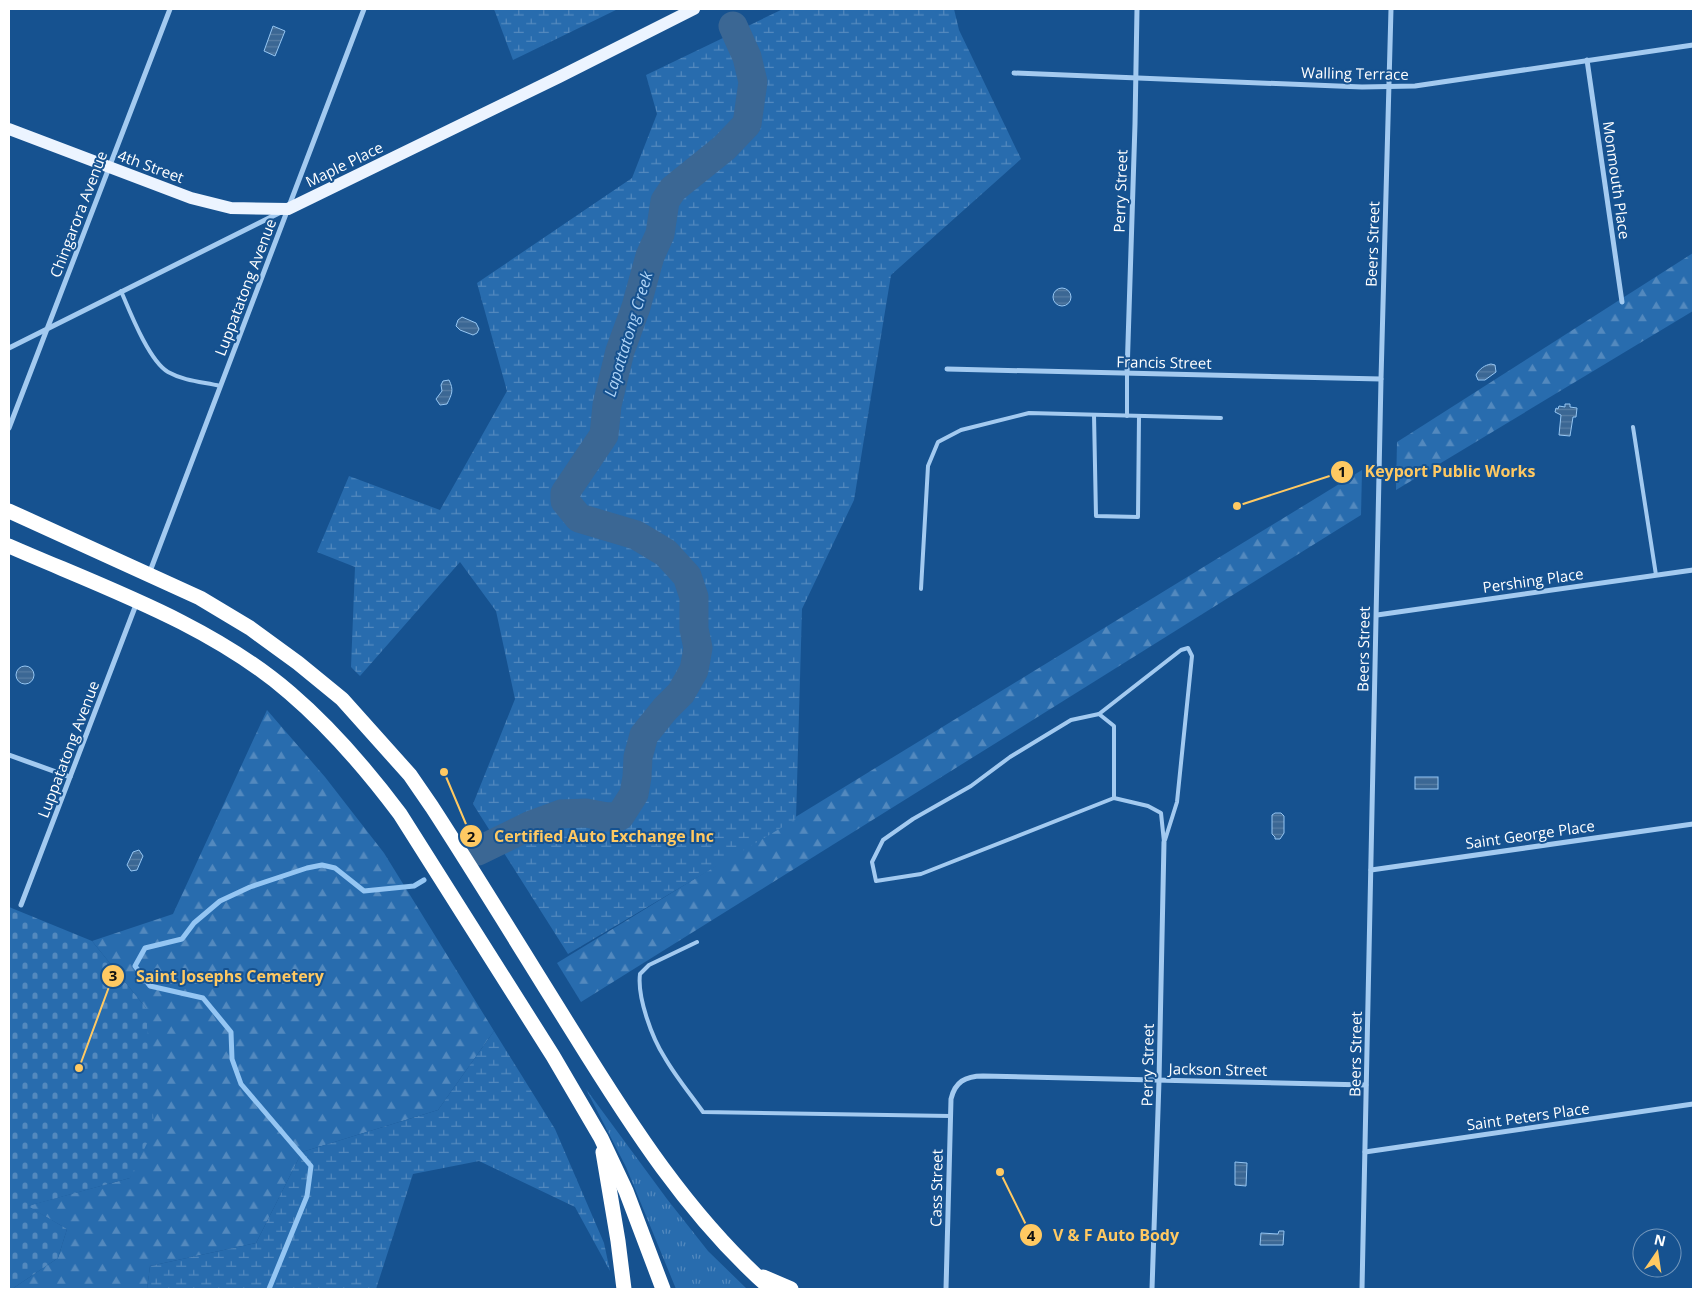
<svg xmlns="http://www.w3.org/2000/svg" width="1702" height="1298" font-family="'Open Sans',sans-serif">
<defs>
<pattern id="grass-tufts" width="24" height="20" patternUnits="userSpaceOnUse" patternTransform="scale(1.25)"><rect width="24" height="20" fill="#286cae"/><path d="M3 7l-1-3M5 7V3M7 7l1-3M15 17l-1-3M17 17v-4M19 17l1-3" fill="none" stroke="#5389be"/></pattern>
<pattern id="forest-firs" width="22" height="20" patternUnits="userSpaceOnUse" patternTransform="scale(1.25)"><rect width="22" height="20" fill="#286cae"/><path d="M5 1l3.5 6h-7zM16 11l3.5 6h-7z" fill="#5389be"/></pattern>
<pattern id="wetland-marsh" width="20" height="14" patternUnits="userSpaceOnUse" patternTransform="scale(1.25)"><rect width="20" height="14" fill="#286cae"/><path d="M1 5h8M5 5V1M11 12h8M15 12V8" fill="none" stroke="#5389be"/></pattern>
<pattern id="cemetery-stones" width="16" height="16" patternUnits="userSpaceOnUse" patternTransform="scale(1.25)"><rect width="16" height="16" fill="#286cae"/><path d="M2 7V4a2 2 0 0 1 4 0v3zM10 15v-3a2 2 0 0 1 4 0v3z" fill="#5389be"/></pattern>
<pattern id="water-rules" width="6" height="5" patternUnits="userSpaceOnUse" patternTransform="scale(1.25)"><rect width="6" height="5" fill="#3b6794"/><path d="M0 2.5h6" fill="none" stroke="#587ea4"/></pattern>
</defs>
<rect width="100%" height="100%" fill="#165290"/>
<!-- grass -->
<path fill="url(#grass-tufts)" d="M586 1089 667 1199 708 1251 747 1289H676L626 1167Z"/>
<!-- forest -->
<g fill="url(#forest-firs)">
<path d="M1693 253V311L1396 490 1397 442Z"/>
<path d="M1362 470 1361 515 581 1002 557 963Z"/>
<path d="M267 710 325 777 384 853 494 1031 438 1110 302 1152 256 1243 150 1266 147 1289H12L58 1258 67 1229 27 1206 130 1178 146 1008 92 941 173 914Z"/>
</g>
<!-- wetland -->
<g fill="url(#wetland-marsh)">
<path d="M494 9H618L513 60Z"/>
<path d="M783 9H954L959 30 1021 159 891 275 854 500 802 609 796 819 568 954 473 804 515 699 496 611 460 562 360 676 351 667 355 567 317 552 349 476 440 510 507 391 477 283 632 178 657 114 646 75Z"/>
<path d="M494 1031 555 1129 604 1243 610 1271 575 1207 479 1161 413 1174 376 1289H147L150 1266 256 1243 302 1152 438 1110Z"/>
</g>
<!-- cemetery -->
<path fill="url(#cemetery-stones)" d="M9 907 92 941 146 1008 154 1129 130 1178 28 1206 67 1229 58 1258 12 1289H9Z"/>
<!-- water -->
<g fill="url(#water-rules)" stroke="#95c6f3">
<path d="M273 26 285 31 275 56 264 51Z"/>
<circle cx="1062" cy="297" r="9"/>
<path d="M462 317 476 323 479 329 477 333 473 335 460 330 456 326 458 320Z"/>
<path d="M1491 364 1495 365 1496 372 1485 380H1478L1476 375C1479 369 1485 365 1491 364Z"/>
<path d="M449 380C454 390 452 394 447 404L440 405 436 399 442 391 441 385 443 381Z"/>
<path d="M1565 404H1570V407L1577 408 1576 417H1573L1570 436 1559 435 1561 415 1555 412 1556 408 1558 409 1559 406 1565 407Z"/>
<circle cx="25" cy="675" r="9"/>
<rect x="1415" y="777" width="23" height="12"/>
<path d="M1275 813H1281L1284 816V833L1280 839H1275V837L1272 834V815Z"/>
<path d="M139 850 143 856 137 870 131 871 127 865 133 852Z"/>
<path d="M1235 1162 1247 1163 1246 1186 1235 1185Z"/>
<path d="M1279 1231H1284L1283 1245H1260L1261 1233 1278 1234Z"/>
</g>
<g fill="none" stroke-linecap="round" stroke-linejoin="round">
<!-- stream -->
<path stroke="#95c6f3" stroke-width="5" d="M269 1289 307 1196 311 1166 241 1084 232 1059 231 1032 203 998 150 986 135 966 145 948 182 939 194 923 220 901 250 887 307 868 322 865 335 868 364 891 414 886 424 880"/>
<!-- river -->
<path stroke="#3b6794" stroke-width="29" d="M478 851 531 825 561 814 586 813 607 817 620 816 634 794 637 777 638 757 644 735 665 709 681 693 694 670 698 648 694 629V597L687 576 666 553 636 535 579 518 565 501V493L604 435 607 405 620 351 636 307 650 256 660 234 665 201 673 189 724 148 747 124 753 82 747 57 733 26"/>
<!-- lane -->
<g stroke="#a3caf0" stroke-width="4">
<path d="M121 291C130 312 149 361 168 372 184 381 203 382 220 386"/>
<path d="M1094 415 1096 516 1138 517 1139 416"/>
<path d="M1127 416V374"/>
<path d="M1633 427 1656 575"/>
<path d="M921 589 928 466 938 442 961 430 1029 413 1221 418"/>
<path d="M1099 714 1181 650 1188 648 1192 656 1177 802 1165 840"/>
<path d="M1114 798V726L1099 714 1071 720 1010 757 971 786 913 819 883 840 872 862 876 881 921 874 1114 798 1148 806 1161 813 1164 842"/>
<path d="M697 942 649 965 640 974C637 997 652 1038 665 1058 676 1077 691 1095 703 1112L950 1116"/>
</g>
<!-- street -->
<g stroke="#a3caf0" stroke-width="5">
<path d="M1587 60 1622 302"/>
<path d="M1014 73 1362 87 1415 86 1693 45"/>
<path d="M9 348 281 212"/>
<path d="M947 369 1381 379"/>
<path d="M1127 374 1135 124 1137 9"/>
<path d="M9 428 170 9"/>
<path d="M149 574 364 9"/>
<path d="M1377 615 1693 570"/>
<path d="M9 755 70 777"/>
<path d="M1371 870 1693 824"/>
<path d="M21 905 137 602"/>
<path d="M1365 1152 1693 1104"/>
<path d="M946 1289 951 1099C955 1082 965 1076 983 1076L1366 1085"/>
<path d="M1152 1289 1159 1081 1164 842"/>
<path d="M1362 1289 1381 379 1391 9"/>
</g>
<!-- primary -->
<path stroke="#ecf4ff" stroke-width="12" d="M9 129 191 198 231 208 288 209 559 77 694 9"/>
<!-- highway -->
<g stroke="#fff" stroke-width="15">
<path d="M9 511 200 598 250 628 298 663 342 699 410 775 432 807C480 881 526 957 573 1032 630 1124 689 1217 771 1289"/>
<path d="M9 546C105 588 210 624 290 693 332 729 367 770 400 814L553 1056 601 1138 626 1191 663 1289"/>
<path d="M603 1152 618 1241 624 1289"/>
<path d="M763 1277 791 1289"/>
</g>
</g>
<g text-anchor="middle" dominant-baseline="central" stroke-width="4" stroke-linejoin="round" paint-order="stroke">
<!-- street labels -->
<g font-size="15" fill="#fff" stroke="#165290">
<text transform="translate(1355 73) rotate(1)">Walling Terrace</text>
<text transform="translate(344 164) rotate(-26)">Maple Place</text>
<text transform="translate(151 166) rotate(20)">4th Street</text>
<text transform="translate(1617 180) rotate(82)">Monmouth Place</text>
<text transform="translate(1120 191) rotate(-88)">Perry Street</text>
<text transform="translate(78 214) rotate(-69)">Chingarora Avenue</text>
<text transform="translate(1372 244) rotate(-88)">Beers Street</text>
<text transform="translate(245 287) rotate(-69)">Luppatatong Avenue</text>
<text transform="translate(1164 362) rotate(1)">Francis Street</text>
<text transform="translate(1533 580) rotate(-8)">Pershing Place</text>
<text transform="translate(1363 649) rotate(-89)">Beers Street</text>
<text transform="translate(68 749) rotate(-69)">Luppatatong Avenue</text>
<text transform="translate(1530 834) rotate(-8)">Saint George Place</text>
<text transform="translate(1355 1054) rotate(-89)">Beers Street</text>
<text transform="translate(1147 1065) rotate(-89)">Perry Street</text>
<text transform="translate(1218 1069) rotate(1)">Jackson Street</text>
<text transform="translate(1528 1116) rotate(-8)">Saint Peters Place</text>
<text transform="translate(936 1188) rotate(-89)">Cass Street</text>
</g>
<!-- water labels -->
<g font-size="16" font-style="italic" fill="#afd4f7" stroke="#165290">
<text transform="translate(628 334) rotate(-73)">Lapattatong Creek</text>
</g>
</g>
<!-- callouts -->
<path fill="none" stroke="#ffc962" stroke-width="2" d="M1237 506L1342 472M444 772L471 836M79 1068L113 976M1000 1172L1031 1235"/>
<g fill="#ffc962" stroke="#165290" stroke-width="2">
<circle cx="1237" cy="506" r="5"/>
<circle cx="444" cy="772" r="5"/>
<circle cx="79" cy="1068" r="5"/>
<circle cx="1000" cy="1172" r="5"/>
<circle cx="1342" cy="472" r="12"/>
<circle cx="471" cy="836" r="12"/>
<circle cx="113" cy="976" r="12"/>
<circle cx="1031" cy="1235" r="12"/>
</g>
<g font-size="15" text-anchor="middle" font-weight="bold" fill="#111">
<text x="1342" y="477">1</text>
<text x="471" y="842">2</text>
<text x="113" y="981">3</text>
<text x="1031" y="1241">4</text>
</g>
<g font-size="16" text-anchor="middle" font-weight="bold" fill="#ffc962" stroke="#165290" stroke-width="4" stroke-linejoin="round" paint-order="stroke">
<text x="1450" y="477">Keyport Public Works</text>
<text x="604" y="842">Certified Auto Exchange Inc</text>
<text x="230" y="982">Saint Josephs Cemetery</text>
<text x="1116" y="1241">V &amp; F Auto Body</text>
</g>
<!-- border -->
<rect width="1702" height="1298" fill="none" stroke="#ffffff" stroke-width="20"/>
<!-- north arrow -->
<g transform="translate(1657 1253) rotate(13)"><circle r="24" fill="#165290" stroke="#7397bc"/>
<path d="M0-4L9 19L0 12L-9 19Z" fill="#ffc962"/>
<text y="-8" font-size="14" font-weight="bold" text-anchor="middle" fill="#ffffff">N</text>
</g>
</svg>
